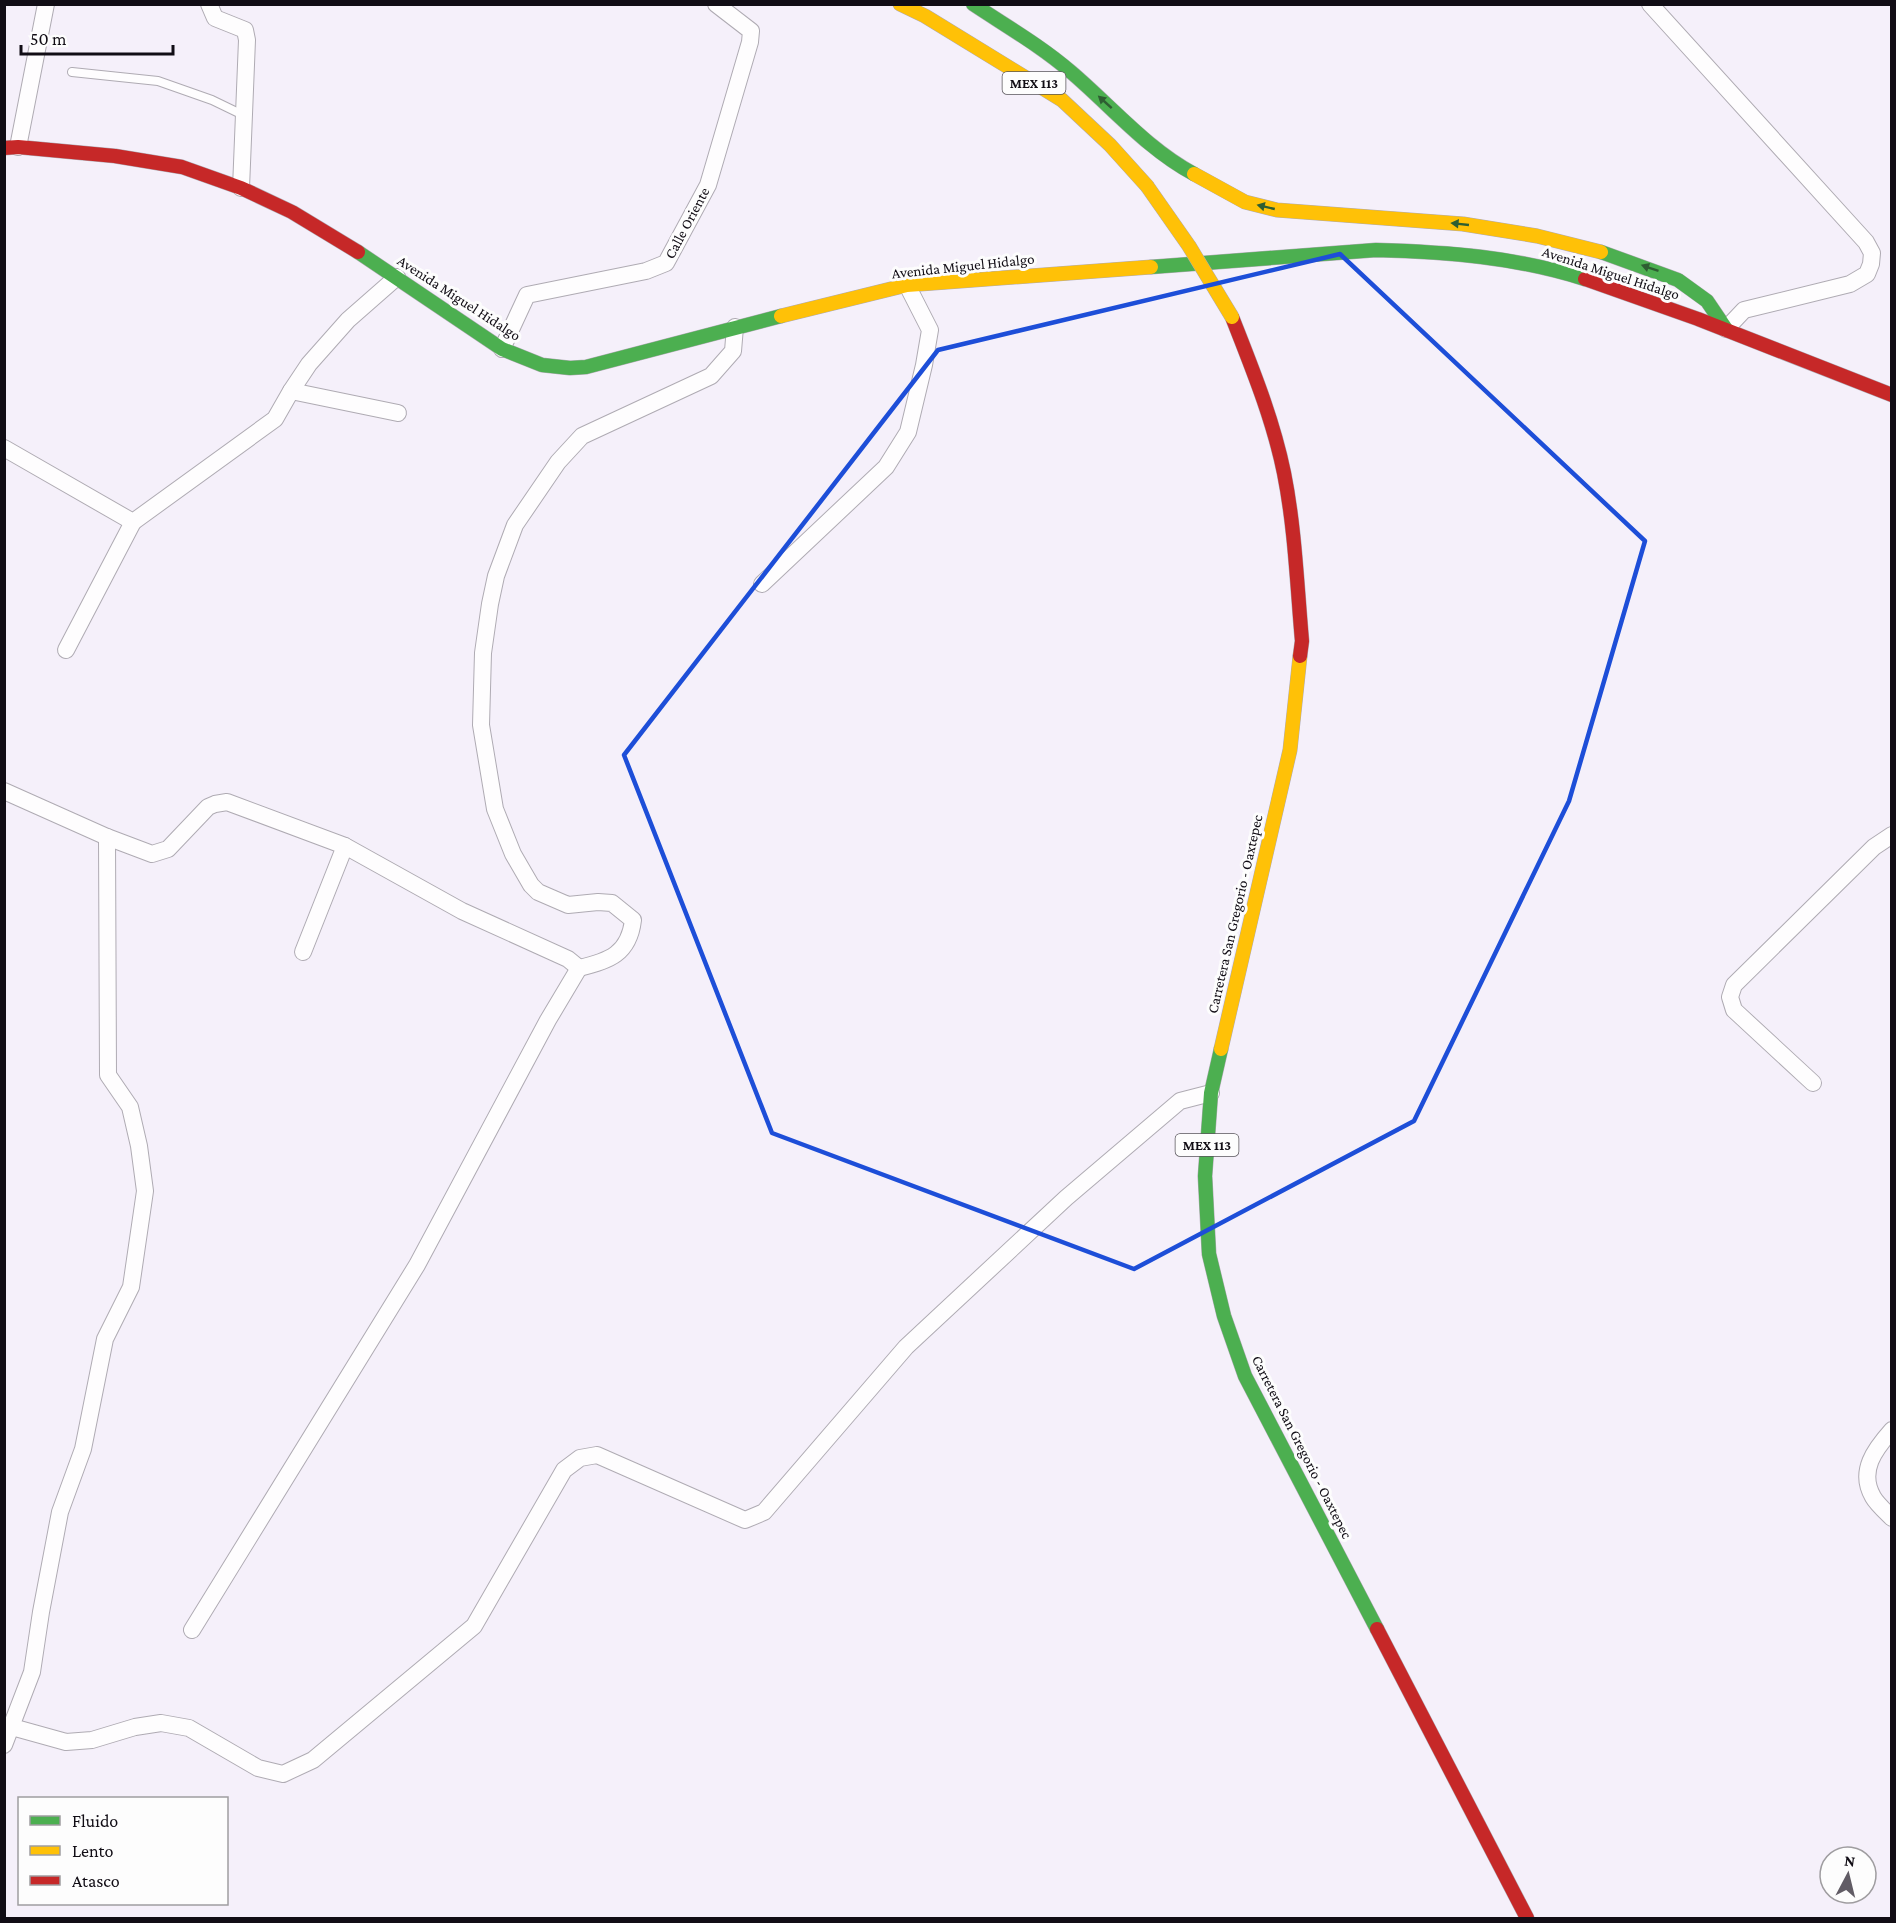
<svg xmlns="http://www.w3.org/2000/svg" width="1896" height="1923" font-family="'Crimson Pro',serif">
<rect width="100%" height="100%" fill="#f5f0fa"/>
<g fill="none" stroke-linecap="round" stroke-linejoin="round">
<!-- lane casing -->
<g stroke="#afabb3" stroke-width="10">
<path id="lane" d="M72 72 158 81 212 100 243 115"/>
</g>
<!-- street casing -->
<g stroke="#afabb3" stroke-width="18">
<g id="street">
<path d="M209 4 215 18 245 30 247 40 241 188"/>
<path d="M1650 4 1866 242 1872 253 1871 264 1867 274 1850 284 1744 310 1726 329"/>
<path d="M18 147 46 4"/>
<path d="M502 349 527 295 646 271 666 263 708 185 750 42 751 31 716 4"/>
<path d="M291 391 398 413"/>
<path d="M4 448 133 522 275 419 291 391 309 364 348 320 397 277"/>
<path d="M762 584 886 467 908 432 924 365 930 330 907 285"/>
<path d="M66 650 133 522"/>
<path d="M4 791 107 837 152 854 168 849 208 807 215 804 227 802 345 846 462 911 568 959 579 968C609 961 629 954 633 920L612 903 598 902 568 905 538 892 531 885 513 854 495 809 481 725 483 653 490 604 496 576 515 525 558 462 582 436 711 376 733 351 735 327"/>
<path d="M303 952 345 846"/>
<path d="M1813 1083 1734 1010 1730 997 1734 985 1874 847 1892 835"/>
<path d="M1892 1430C1875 1449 1858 1471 1873 1497 1877 1504 1885 1511 1892 1518"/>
<path d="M192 1630 417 1265 548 1020 579 968"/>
<path d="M12 1727 66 1742 92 1740 135 1727 161 1723 189 1728 258 1768 283 1774 313 1760 474 1626 564 1470 580 1458 597 1455 745 1520 764 1512 906 1347 1066 1198 1180 1101 1211 1093"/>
<path d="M4 1745 32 1672 41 1612 60 1512 83 1449 105 1339 131 1287 145 1191 139 1146 130 1107 108 1075 107 837"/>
</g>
</g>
<!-- fast casing -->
<g stroke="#afabb3" stroke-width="15">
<g id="fast">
<path d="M973 4C1006 26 1041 46 1071 72 1111 106 1147 149 1194 174"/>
<path d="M358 252 502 349 542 365 570 368 586 367 781 316"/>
<path d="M1601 252 1678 280 1707 301 1726 329"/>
<path d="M1151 267 1376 250C1448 252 1516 257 1585 279"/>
<path d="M1221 1049 1211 1093 1205 1176 1209 1254 1224 1316 1245 1376 1377 1629"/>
</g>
</g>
<!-- slow casing -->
<g stroke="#afabb3" stroke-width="15">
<g id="slow">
<path d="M900 4 925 16 1062 100 1110 145 1147 186"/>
<path d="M1194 174 1245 202 1277 210 1463 224 1537 236 1601 252"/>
<path d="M781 316 907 285 1151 267"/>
<path d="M1221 1049 1290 750 1300 656"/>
</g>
</g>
<!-- jam casing -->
<g stroke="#afabb3" stroke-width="15">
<g id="jam">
<path d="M4 148 18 147 115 156 182 167 241 188 292 212 358 252"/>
<path d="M1585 279 1698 319 1892 395"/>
<path d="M1232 317C1252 368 1273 419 1284 473 1295 528 1297 585 1302 641L1300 656"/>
<path d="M1377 1629 1527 1918"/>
</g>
</g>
<!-- lane -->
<use href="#lane" stroke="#fefdfe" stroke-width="8"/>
<!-- street -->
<use href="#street" stroke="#fefdfe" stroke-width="16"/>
<!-- fast -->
<use href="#fast" stroke="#4caf50" stroke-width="14"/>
<!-- slow -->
<use href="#slow" stroke="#ffc107" stroke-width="14"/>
<!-- jam -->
<use href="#jam" stroke="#c62828" stroke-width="14"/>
<!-- slow-bridge casing -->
<g stroke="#afabb3" stroke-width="15" stroke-linecap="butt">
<path id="slow-bridge" d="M1147 186 1189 246 1232 317"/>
</g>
<!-- slow-bridge -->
<use href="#slow-bridge" stroke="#ffc107" stroke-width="14"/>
</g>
<!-- one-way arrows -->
<defs><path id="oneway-solid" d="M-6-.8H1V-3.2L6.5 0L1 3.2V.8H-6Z" transform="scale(1.5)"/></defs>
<g fill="#2e5e32">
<use href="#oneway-solid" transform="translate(1105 102) rotate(-138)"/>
<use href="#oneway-solid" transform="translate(1266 207) rotate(-167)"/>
<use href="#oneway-solid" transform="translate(1460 224) rotate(-174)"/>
<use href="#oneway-solid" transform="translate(1650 268) rotate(-161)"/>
</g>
<!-- marked area -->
<path fill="none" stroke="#1d4ed8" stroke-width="4.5" stroke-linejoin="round" d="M1340 254 1645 541 1569 801 1414 1121 1134 1269 772 1133 624 755 938 350Z"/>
<g text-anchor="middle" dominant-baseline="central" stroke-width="6" stroke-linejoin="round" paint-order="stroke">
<!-- shield labels -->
<g fill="#fdfdfd" stroke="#58555b" stroke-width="1.5">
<rect x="1002.5" y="72" width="63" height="22" rx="4.5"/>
<rect x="1175.5" y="1134" width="63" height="22" rx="4.5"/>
</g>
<g font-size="14" font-weight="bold" fill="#110d15">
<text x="1034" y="83">MEX 113</text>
<text x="1207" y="1145">MEX 113</text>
</g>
<!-- street labels -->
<g font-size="15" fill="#110d15" stroke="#fdfdfd">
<text transform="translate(687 223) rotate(-62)">Calle Oriente</text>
<text transform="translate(963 266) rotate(-6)">Avenida Miguel Hidalgo</text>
<text transform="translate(1611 273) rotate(18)">Avenida Miguel Hidalgo</text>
<text transform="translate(459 298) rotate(33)">Avenida Miguel Hidalgo</text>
<text transform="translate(1235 914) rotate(-77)">Carretera San Gregorio - Oaxtepec</text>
<text transform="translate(1302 1447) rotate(63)">Carretera San Gregorio - Oaxtepec</text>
</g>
</g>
<!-- border -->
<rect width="1896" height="1923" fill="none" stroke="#110d15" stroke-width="12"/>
<!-- legend -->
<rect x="18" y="1797" width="210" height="108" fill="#fdfdfd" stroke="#9f9da0" stroke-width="1.5"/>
<rect x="30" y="1816" width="30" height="9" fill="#4caf50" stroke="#9f9da0" stroke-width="1.5"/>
<text x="72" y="1827" font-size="18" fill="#110d15">Fluido</text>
<rect x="30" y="1846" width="30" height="9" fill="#ffc107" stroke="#9f9da0" stroke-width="1.5"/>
<text x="72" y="1857" font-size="18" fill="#110d15">Lento</text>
<rect x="30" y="1876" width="30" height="9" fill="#c62828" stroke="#9f9da0" stroke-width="1.5"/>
<text x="72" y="1887" font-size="18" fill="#110d15">Atasco</text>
<!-- north arrow -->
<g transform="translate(1848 1875) rotate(7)"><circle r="28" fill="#fdfdfd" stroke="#9f9da0" stroke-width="1.5"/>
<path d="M0-4.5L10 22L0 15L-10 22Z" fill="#615c65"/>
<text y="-9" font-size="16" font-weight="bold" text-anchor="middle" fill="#110d15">N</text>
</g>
<!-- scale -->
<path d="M21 45v9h152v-9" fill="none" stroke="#110d15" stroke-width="3"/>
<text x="30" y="45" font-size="18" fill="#110d15" stroke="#fdfdfd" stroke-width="4.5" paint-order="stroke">50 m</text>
</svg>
